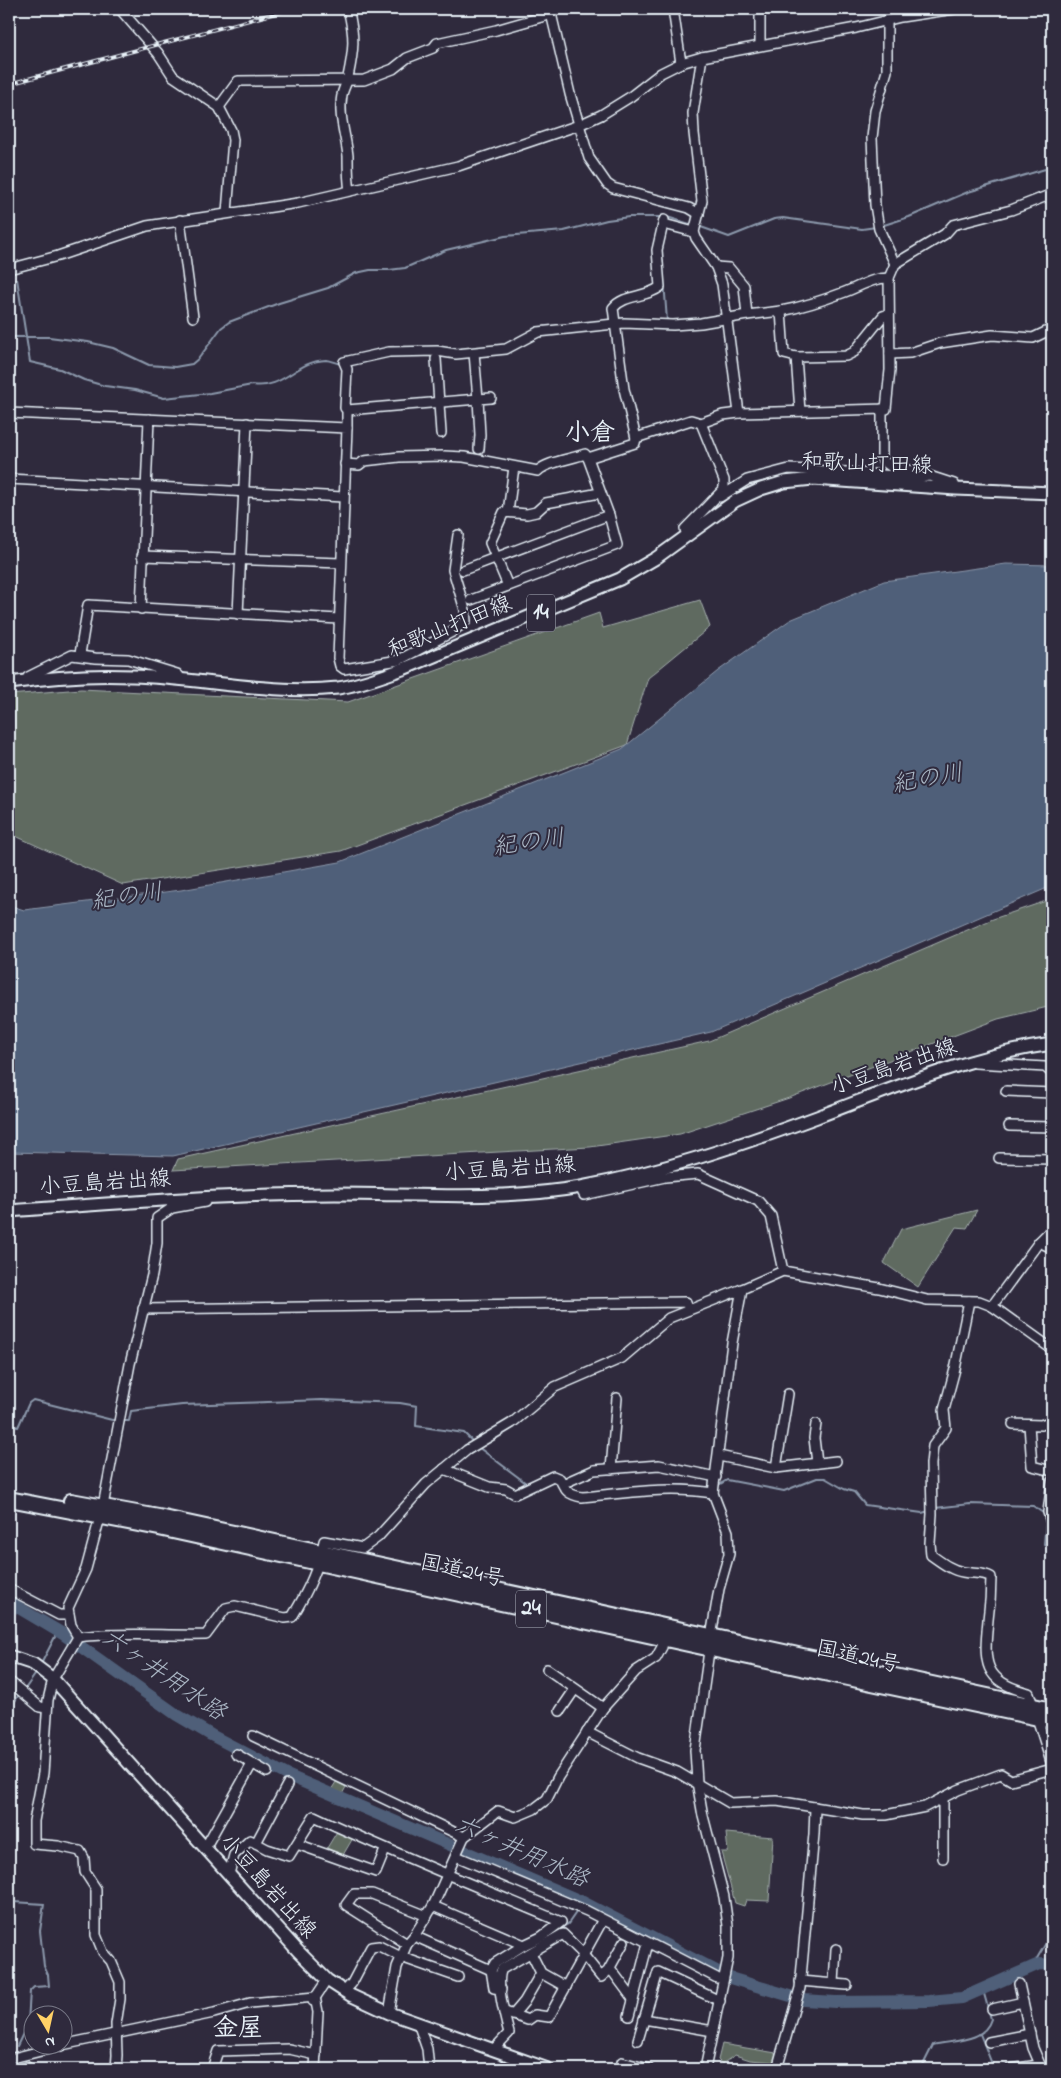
<svg xmlns="http://www.w3.org/2000/svg" width="1061" height="2078" font-family="'Indie Flower','Klee One',sans-serif">
<rect width="100%" height="100%" fill="#2f2a3d"/>
<filter id="ink" filterUnits="userSpaceOnUse"><feTurbulence type="fractalNoise" baseFrequency=".02" numOctaves="2"/><feDisplacementMap in="SourceGraphic" scale="10" xChannelSelector="R" yChannelSelector="G"/><feConvolveMatrix kernelMatrix="1 2 1 2 8 2 1 2 1" color-interpolation-filters="sRGB"/></filter>
<g filter="url(#ink)">
<!-- green -->
<g fill="#5f6b61" stroke="#a4aeac">
<path d="M700 600 710 627 648 678 627 745 341 851 123 885 9 833V695L81 689 348 702 599 613 603 628Z"/>
<path d="M1052 899V1006L998 1019 789 1098 680 1134 590 1147 173 1170 178 1159 709 1041 993 919Z"/>
<path d="M977 1210 967 1228 956 1227 918 1287 884 1263 901 1229Z"/>
<path d="M336 1782 346 1787 341 1796 331 1790Z"/>
<path d="M338 1830 353 1838 343 1855 327 1848Z"/>
<path d="M726 1833 773 1837 769 1901 746 1900 744 1906 735 1903 721 1852H728Z"/>
<path d="M722 2044 776 2053 774 2062 750 2060 735 2055 722 2064 718 2060Z"/>
</g>
<!-- water -->
<path fill="#4f5f79" stroke="#8c99ac" d="M1006 564 1052 565V886L711 1032 173 1156 9 1152V905L24 910 181 890 340 862 622 749 718 671 790 620 884 581Z"/>
<g fill="none" stroke-linecap="round" stroke-linejoin="round">
<!-- stream -->
<g stroke="#8c99ac" stroke-width="2">
<path d="M667 217 693 225"/>
<path d="M698 226 729 237 774 219 783 218 862 229 876 227"/>
<path d="M881 226 909 217 968 192 1052 167"/>
<path d="M9 280 17 279 30 362 60 369 84 380 105 386 135 390 164 398 210 393 252 385C284 390 295 361 326 360 330 360 336 363 341 364"/>
<path d="M664 281 667 321"/>
<path d="M563 334 573 333"/>
<path d="M9 337H49L88 342 113 348 149 365 175 367 192 364 199 358 221 328 229 322 279 303 328 288 356 273 370 270H389L405 268 446 250 505 236 564 231 607 220 629 217H662"/>
<path d="M123 1421H129L131 1411 182 1405 322 1400 400 1403 417 1406 416 1426 464 1433 473 1442"/>
<path d="M9 1425 18 1427 29 1403 33 1400 116 1421"/>
<path d="M478 1447 526 1483 531 1482"/>
<path d="M664 1486 682 1485 699 1487"/>
<path d="M717 1486 727 1480 784 1491 817 1478H825L844 1489 854 1492 865 1505 922 1513 929 1511"/>
<path d="M935 1508 970 1504 1033 1506 1043 1513 1045 1517"/>
<path d="M1046 1521 1044 1544 1052 1547"/>
<path d="M41 1664 58 1631"/>
<path d="M25 1689 37 1672"/>
<path d="M9 1712 19 1694"/>
<path d="M9 1788V1796"/>
<path d="M9 1897 14 1902 44 1904 40 1931 44 1966 48 1975 49 1986 34 1987 30 1991 28 2023 17 2046"/>
<path d="M551 1934 568 1924 577 1911"/>
<path d="M513 1957 532 1946"/>
<path d="M1039 1964 1036 1960 1046 1943 1052 1938"/>
<path d="M980 2034 994 2069"/>
<path d="M12 2069 13 2064"/>
<path d="M501 2069 503 2057"/>
<path d="M921 2069 933 2045C952 2040 984 2043 991 2019L983 1990"/>
</g>
<!-- river -->
<path stroke="#4f5f79" stroke-width="12" d="M9 1602 63 1634 177 1715 211 1735 289 1776 583 1902 730 1978 804 2000 835 2002 929 2001 962 1998 1039 1964 1052 1965"/>
<!-- minor casing -->
<g stroke="#e8f1f8" stroke-width="12">
<g id="minor">
<path d="M120 9 158 53 173 76 219 107 231 130 233 140 227 212"/>
<path d="M348 9C355 36 354 49 348 77 347 83 343 89 342 95 338 116 346 136 348 156 348 168 348 179 350 191"/>
<path d="M550 9 570 94 589 158 607 184 613 188 689 208 699 214"/>
<path d="M673 9 681 63"/>
<path d="M760 9V45"/>
<path d="M887 20V71L875 111 872 138 875 205 879 229 895 264"/>
<path d="M702 57 693 113 694 133 702 201 694 232 696 238 716 267 722 284 739 413"/>
<path d="M219 107 238 81 364 80 393 69 407 58 433 48 437 43 496 30 552 14"/>
<path d="M180 220 193 317"/>
<path d="M664 220 657 250 660 287C646 298 624 294 613 308L624 389 636 438 691 420 701 423"/>
<path d="M664 224 694 232"/>
<path d="M716 267 729 268 744 286 747 315 781 311 784 354 796 357 800 411"/>
<path d="M9 269 58 256 147 226 298 203 458 166 579 125 601 115 630 97 661 73 681 63 702 57 856 28 901 17 954 9"/>
<path d="M781 311C803 307 824 300 845 292 861 286 872 278 889 278"/>
<path d="M890 354 910 353 940 343 992 335 1033 338 1052 329"/>
<path d="M796 357 846 356 854 352 883 316 889 314"/>
<path d="M436 359 441 433"/>
<path d="M882 409V460L893 468 914 471 954 484 956 489"/>
<path d="M347 410 478 399 474 353"/>
<path d="M9 413 347 428 338 658 340 666 344 669 399 660 452 632 466 621 465 610 453 570 458 535"/>
<path d="M347 428V410L345 408 347 369 344 362 389 352 437 351 456 354 506 349 538 332 624 323 673 325 701 323 747 315"/>
<path d="M479 449 480 435 478 399 491 398"/>
<path d="M345 464 359 465 364 461 399 457 444 456 464 457 538 471C546 462 572 459 585 454L588 458"/>
<path d="M9 479 343 497"/>
<path d="M720 497 747 480 789 469 847 472 918 478 928 476"/>
<path d="M508 512 514 467"/>
<path d="M687 536 685 529 724 489V480L701 423 723 415 739 413 886 409 890 370 889 278 895 264 945 234 953 225 1011 210 1052 194"/>
<path d="M142 556 341 563"/>
<path d="M463 570 609 515"/>
<path d="M508 586 490 543 504 512 527 514 536 512 546 503 600 493"/>
<path d="M471 600 617 545 609 515 588 458 635 443 636 438"/>
<path d="M141 609 149 419"/>
<path d="M238 614 247 423"/>
<path d="M80 654 88 605 339 619"/>
<path d="M26 681 28 677 72 655 95 658 128 659 177 674 179 676V680"/>
<path d="M975 1063 1045 1067 1052 1073"/>
<path d="M1006 1091 1052 1093"/>
<path d="M1009 1126 1052 1127"/>
<path d="M999 1158 1052 1159"/>
<path d="M580 1187 584 1195 665 1177 698 1174 758 1201 771 1216 783 1271"/>
<path d="M1039 1242 1052 1248"/>
<path d="M969 1301 955 1369 944 1410 946 1428 933 1446 931 1464 932 1514 930 1543 931 1555C941 1562 951 1570 963 1572 973 1574 983 1572 991 1577 991 1591 990 1606 988 1620 984 1662 982 1681 1029 1693L1052 1765"/>
<path d="M992 1306 1039 1242 1052 1229"/>
<path d="M143 1309 686 1302 689 1309"/>
<path d="M816 1424 814 1438 817 1463"/>
<path d="M1013 1424 1041 1425 1052 1421"/>
<path d="M1029 1425 1032 1466 1052 1471"/>
<path d="M719 1456 776 1468 836 1461"/>
<path d="M776 1468 788 1394"/>
<path d="M444 1469 489 1487 506 1489 515 1494 553 1476 560 1479C565 1491 569 1495 582 1497 626 1493 669 1486 713 1493"/>
<path d="M611 1469 617 1398"/>
<path d="M569 1481 594 1470 659 1465 716 1477"/>
<path d="M1052 1526 1048 1512 1052 1482"/>
<path d="M9 1589 59 1615H69"/>
<path d="M78 1637C120 1632 163 1636 206 1635L226 1608 235 1606 285 1618 292 1617C307 1593 319 1569 324 1541L363 1548 378 1537 426 1484 467 1450 512 1423 555 1387 622 1358 669 1318 742 1289 783 1271 879 1288 927 1300 979 1301 992 1306 1052 1349"/>
<path d="M78 1637 71 1625 68 1608 86 1569 103 1506 130 1364 152 1275 157 1243V1218L172 1208 205 1202"/>
<path d="M78 1637 53 1679 48 1700 43 1773 34 1821V1844L58 1846 80 1851 84 1858 85 1872 96 1889V1935L103 1952 111 1961 120 1982V1999L116 2024 117 2055 116 2069"/>
<path d="M547 1669 603 1708"/>
<path d="M9 1681 40 1707 47 1708"/>
<path d="M560 1711 575 1689"/>
<path d="M587 1732 638 1758 677 1772 730 1803 777 1801 863 1815H886L925 1807 958 1790 1001 1774 1011 1780 1052 1769"/>
<path d="M253 1736 464 1837"/>
<path d="M236 1754 267 1772"/>
<path d="M256 1843 287 1785"/>
<path d="M297 1844 376 1872 385 1850"/>
<path d="M205 1848 252 1764"/>
<path d="M456 1856 587 1911 717 1978"/>
<path d="M943 1858V1799"/>
<path d="M229 1874 234 1855 250 1840 267 1849 289 1856 314 1816C395 1854 479 1887 561 1922L541 1937 524 1945 433 1906"/>
<path d="M414 1936 491 1970 495 1963 524 1945"/>
<path d="M407 1944 346 1905 354 1894H372L427 1916"/>
<path d="M531 1953 541 1973 566 1987"/>
<path d="M610 1968 633 1999"/>
<path d="M491 1970 494 1988 501 1989"/>
<path d="M800 1981 847 1985"/>
<path d="M834 1983 836 1949"/>
<path d="M1019 1984 1033 2048 1042 2069"/>
<path d="M344 1992 352 1983 371 1947 379 1946 401 1957 458 1977"/>
<path d="M313 2001 327 1980"/>
<path d="M992 2009 1023 2002"/>
<path d="M505 2012 528 2020 535 2015 549 2017 601 1923"/>
<path d="M389 2013 397 1967 407 1944 414 1936 433 1906 464 1837 498 1811 515 1817 534 1809 547 1799 558 1777 603 1708 636 1671 656 1658 662 1647 664 1637"/>
<path d="M513 2015 524 2002 541 1973"/>
<path d="M629 2016 648 1943"/>
<path d="M644 2019 713 2031"/>
<path d="M418 2023 427 2049 429 2069"/>
<path d="M638 2040 658 1972 720 2001"/>
<path d="M989 2042 1030 2034"/>
<path d="M62 2045 214 2013 250 2003 315 1997"/>
<path d="M494 2049 509 2033C505 2018 495 1981 502 1969L563 1934 581 1952 601 1977 608 1971 624 1942"/>
<path d="M9 2059 61 2046"/>
<path d="M622 2062 649 2069"/>
<path d="M27 2069V2067"/>
<path d="M212 2069 218 2051 289 2049 316 2055"/>
<path d="M315 2069 318 2012 315 1997"/>
<path d="M705 2069 728 1958V1926L724 1897 703 1816 697 1782 695 1750 711 1637 719 1589 729 1554 728 1532 713 1493 732 1343 742 1289"/>
<path d="M777 2069 800 1988 814 1834 815 1807"/>
<path d="M1010 2069 1039 2065"/>
</g>
</g>
<!-- major casing -->
<g stroke="#e8f1f8" stroke-width="15">
<g id="major">
<path d="M9 683C50 677 91 674 133 676 201 678 270 695 338 688 360 685 382 676 403 669L620 579 656 558 735 501 761 489 784 482 813 479 956 489 1052 493"/>
<path d="M9 1211C117 1203 226 1194 335 1194 417 1194 500 1201 581 1187 661 1172 741 1145 817 1117 894 1088 971 1055 1052 1044"/>
<path d="M9 1656 33 1664 53 1679 298 1951 327 1980 350 1995 389 2013 548 2069"/>
</g>
</g>
<!-- highway casing -->
<g stroke="#e8f1f8" stroke-width="18">
<g id="highway">
<path d="M9 1499 159 1528 725 1652 1052 1721"/>
<path d="M71 1501 164 1518 1052 1710"/>
</g>
</g>
<!-- minor -->
<use href="#minor" stroke="#2f2a3d" stroke-width="9"/>
<!-- major -->
<use href="#major" stroke="#2f2a3d" stroke-width="11"/>
<!-- highway -->
<use href="#highway" stroke="#2f2a3d" stroke-width="14"/>
<!-- rail casing -->
<g stroke="#e8f1f8" stroke-width="4">
<path id="rail" d="M9 84 291 9"/>
</g>
<!-- rail -->
<use href="#rail" stroke="#2f2a3d" stroke-width="2" stroke-dasharray="5.5" stroke-linecap="butt"/>
</g>
</g>
<g text-anchor="middle" dominant-baseline="central" stroke-width="4" stroke-linejoin="round" paint-order="stroke">
<!-- shield labels -->
<g fill="#2f2a3d" stroke="#b0b5c0" stroke-width="1">
<rect x="527" y="594.5" width="28" height="37" rx="4"/>
<rect x="516" y="1590.5" width="30" height="37" rx="4"/>
</g>
<g font-size="21" font-weight="bold" fill="#e8f1f8">
<text x="541" y="613">14</text>
<text x="531" y="1609">24</text>
</g>
<!-- street labels -->
<g font-size="22" fill="#e8f1f8" stroke="#2f2a3d">
<text transform="translate(867 465) rotate(2)">和歌山打田線</text>
<text transform="translate(450 628) rotate(-22)">和歌山打田線</text>
<text transform="translate(894 1068) rotate(-19)">小豆島岩出線</text>
<text transform="translate(510 1170) rotate(-4)">小豆島岩出線</text>
<text transform="translate(105 1184) rotate(-4)">小豆島岩出線</text>
<text transform="translate(462 1572) rotate(12)">国道24号</text>
<text transform="translate(858 1658) rotate(12)">国道24号</text>
<text transform="translate(267 1887) rotate(48)">小豆島岩出線</text>
</g>
<!-- water labels -->
<g font-size="24" font-style="italic" fill="#abb7c5" stroke="#2f2a3d">
<text transform="translate(928 780) rotate(-10)">紀の川</text>
<text transform="translate(529 844) rotate(-8)">紀の川</text>
<text transform="translate(127 898) rotate(-8)">紀の川</text>
<text transform="translate(163 1676) rotate(34)">六ヶ井用水路</text>
<text transform="translate(521 1853) rotate(24)">六ヶ井用水路</text>
</g>
<!-- quarter labels -->
<g font-size="25" font-weight="bold" fill="#e8f1f8" stroke="#2f2a3d">
<text x="590" y="434">小倉</text>
<text x="238" y="2029">金屋</text>
</g>
</g>
<!-- margin -->
<rect width="1061" height="2078" fill="none" stroke="#2f2a3d" stroke-width="30"/>
<rect x="15" y="15" width="1031" height="2048" fill="none" stroke="#e8f1f8" stroke-width="2" filter="url(#ink)"/>
<!-- north arrow -->
<g transform="translate(48 2030) rotate(171)"><circle r="24" fill="#2f2a3d" stroke="#797a88"/>
<path d="M0-4L9 19L0 12L-9 19Z" fill="#ffd166"/>
<text y="-8" font-size="14" font-weight="bold" text-anchor="middle" fill="#e8f1f8">N</text>
</g>
</svg>
